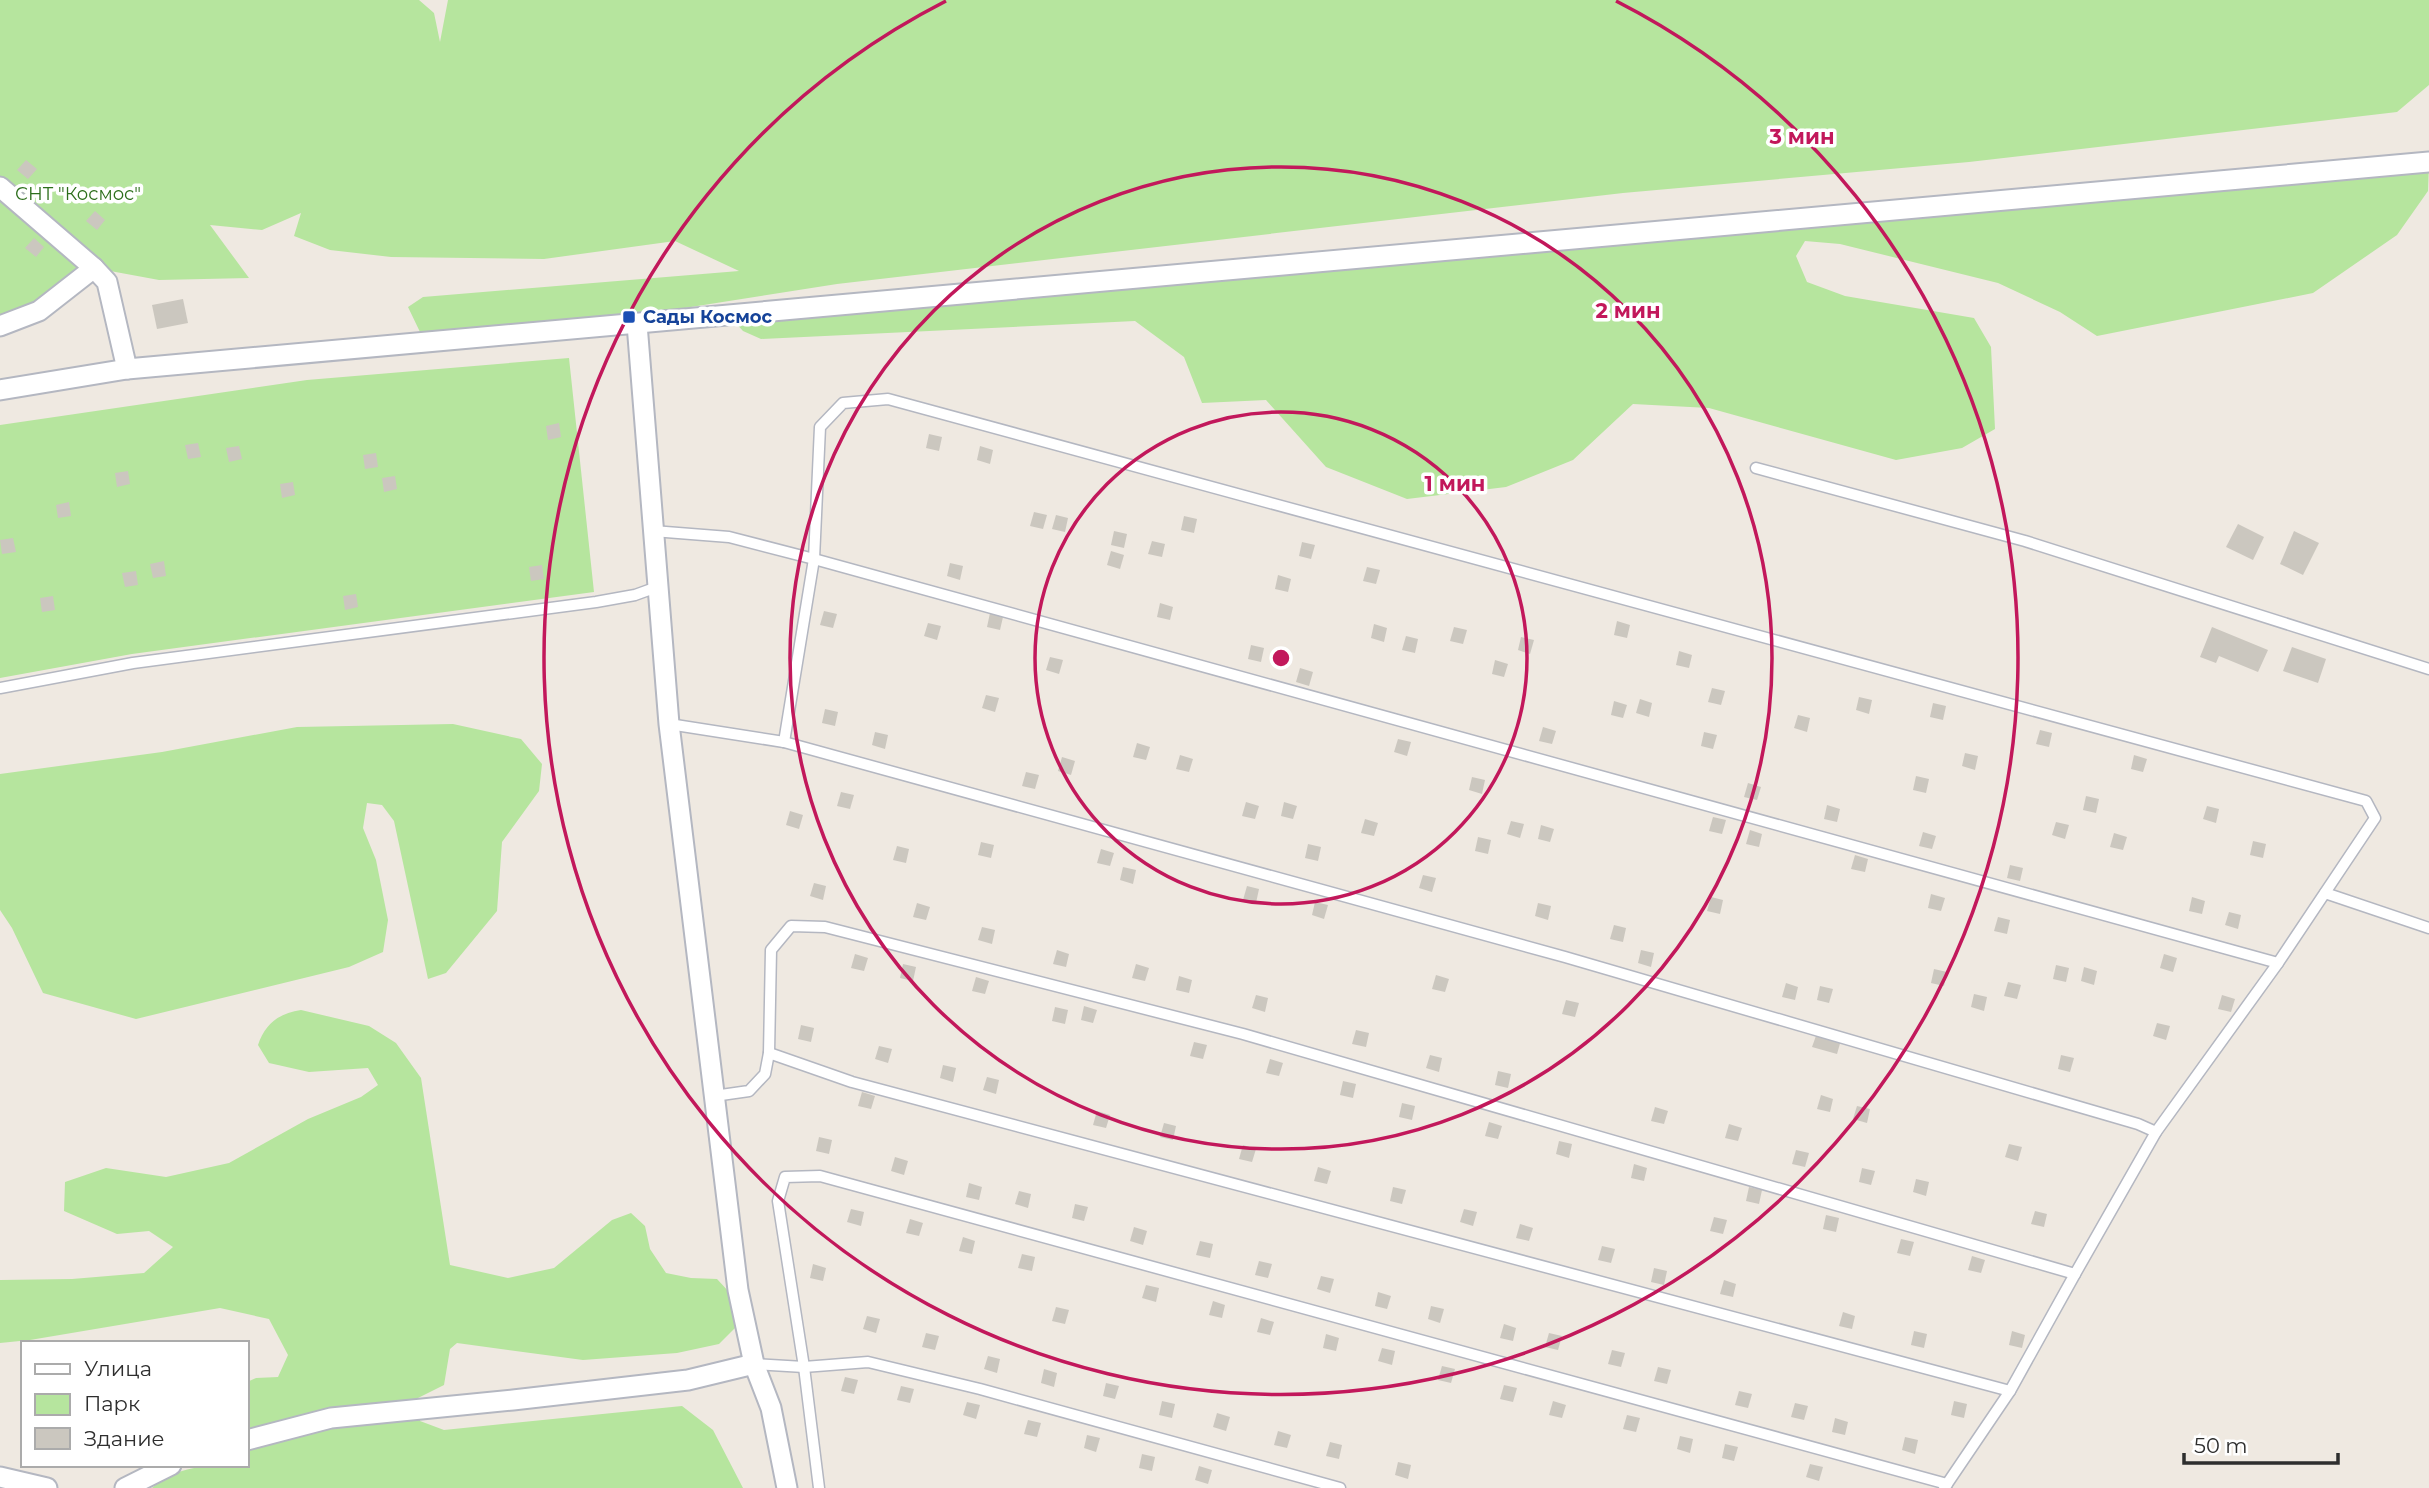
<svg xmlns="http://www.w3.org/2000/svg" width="2429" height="1488" font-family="Montserrat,sans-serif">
<rect width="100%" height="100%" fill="#efe9e1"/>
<!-- green -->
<g fill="#b6e59e">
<path d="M0 0H419L434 13 440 42 448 0H2429V85L2397 112 1969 162 1623 193 837 284 621 318 420 332 408 307 423 297 739 271 675 241 544 259 391 257 330 250 294 236 301 213 262 230 210 225 249 278 159 280 94 268 0 326Z"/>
<path d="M2429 163 2428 191 2397 235 2313 293 2097 336 2060 312 1998 283 1840 244 1805 241 1796 256 1807 282 1845 296 1974 318 1991 347 1995 429 1962 448 1896 460 1709 408 1633 404 1573 460 1506 487 1407 499 1326 467 1266 400 1202 403 1184 357 1135 321 761 339 743 331 732 319Z"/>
<path d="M569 358 594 592 132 654 0 678V425L307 380Z"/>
<path d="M453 724 521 739 542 764 539 791 502 842 497 911 446 973 428 979 394 821 382 805 367 803 363 828 376 860 388 920 383 952 349 967 136 1019 43 993 12 928 0 910V774L162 752 297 727Z"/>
<path d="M301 1010 369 1026 396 1043 421 1078 450 1265 508 1278 554 1268 612 1220 631 1213 645 1226 650 1249 666 1273 691 1278 717 1279 730 1293 735 1328 719 1344 677 1353 583 1360 457 1343 450 1349 444 1385 418 1398 420 1421 444 1430 682 1406 713 1430 743 1488H152C179 1464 212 1465 247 1465V1382L256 1378 278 1377 288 1355 269 1319 220 1308 30 1340 0 1343V1280L72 1279 144 1273 173 1247 149 1231 117 1234 64 1211 65 1182 106 1168 166 1177 229 1163 308 1119 361 1097 378 1085 368 1068 309 1072 269 1063 258 1045C265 1024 279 1013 301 1010Z"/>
</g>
<!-- building -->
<g fill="#cbc7bf">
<path d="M26 160 37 169 28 179 17 170Z"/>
<path d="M95 211 105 220 97 230 86 221Z"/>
<path d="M34 238 44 247 36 257 25 248Z"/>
<path d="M183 299 188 323 157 329 152 305Z"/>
<path d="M559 423 561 437 548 440 546 426Z"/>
<path d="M929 434 942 437 939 451 926 448Z"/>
<path d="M198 443 201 457 188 459 185 445Z"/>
<path d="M239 446 242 459 229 462 226 448Z"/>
<path d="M980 446 993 450 990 464 977 460Z"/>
<path d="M376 453 378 467 365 469 363 455Z"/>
<path d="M128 471 130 484 117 487 115 473Z"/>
<path d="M395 476 397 489 384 492 382 478Z"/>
<path d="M293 482 295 495 282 498 280 484Z"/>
<path d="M69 502 71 516 58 518 56 505Z"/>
<path d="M1034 512 1047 515 1043 529 1030 526Z"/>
<path d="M1056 515 1068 518 1065 532 1052 529Z"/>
<path d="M1184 516 1197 519 1194 533 1181 530Z"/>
<path d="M2238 524 2264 537 2253 560 2226 547Z"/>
<path d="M1114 531 1127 534 1124 548 1111 545Z"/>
<path d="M2294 531 2319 543 2303 575 2280 564Z"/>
<path d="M13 538 16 552 2 554 0 540Z"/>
<path d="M1152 541 1165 544 1162 557 1148 554Z"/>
<path d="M1302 542 1315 545 1311 559 1299 556Z"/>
<path d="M1111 551 1124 555 1120 569 1107 565Z"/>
<path d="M164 561 166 576 153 578 150 564Z"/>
<path d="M950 563 963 566 960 580 947 576Z"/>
<path d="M542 565 544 579 531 581 529 567Z"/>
<path d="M1367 567 1380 570 1376 584 1363 581Z"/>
<path d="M136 571 138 585 125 587 122 573Z"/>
<path d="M1278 575 1291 579 1288 592 1275 589Z"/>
<path d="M356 594 358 607 345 610 343 596Z"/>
<path d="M53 596 55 610 42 612 40 598Z"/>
<path d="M1160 603 1173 607 1170 620 1157 617Z"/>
<path d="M824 611 837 614 833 628 820 625Z"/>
<path d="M990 613 1003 617 1000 630 987 627Z"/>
<path d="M1617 621 1630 625 1627 638 1614 635Z"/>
<path d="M928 623 941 626 937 640 924 636Z"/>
<path d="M1374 624 1387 628 1384 642 1371 638Z"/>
<path d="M1454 627 1467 630 1463 644 1450 641Z"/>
<path d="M2212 627 2268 650 2258 672 2219 656 2216 663 2200 657Z"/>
<path d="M1406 636 1418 639 1415 653 1402 650Z"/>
<path d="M1521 637 1534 640 1530 654 1518 650Z"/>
<path d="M1251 645 1264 648 1261 662 1248 659Z"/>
<path d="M2292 647 2326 659 2318 683 2283 671Z"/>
<path d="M1679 651 1692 655 1689 668 1676 665Z"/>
<path d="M1050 657 1063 660 1059 674 1046 670Z"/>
<path d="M1495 660 1508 664 1504 677 1492 674Z"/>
<path d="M1300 668 1313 672 1309 686 1296 682Z"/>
<path d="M1712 688 1725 691 1721 705 1708 702Z"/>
<path d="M986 695 999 698 995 712 982 708Z"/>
<path d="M1859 697 1872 700 1869 714 1856 710Z"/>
<path d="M1640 699 1652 703 1649 717 1636 713Z"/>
<path d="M1614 701 1627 705 1623 718 1611 715Z"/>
<path d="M1933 703 1946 706 1943 720 1930 717Z"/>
<path d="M825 709 838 712 835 726 822 723Z"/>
<path d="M1798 715 1810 718 1807 732 1794 728Z"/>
<path d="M1543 727 1556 731 1552 744 1539 741Z"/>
<path d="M2040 730 2052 733 2049 747 2036 744Z"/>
<path d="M875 732 888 735 885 749 872 745Z"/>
<path d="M1704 732 1717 735 1713 749 1701 746Z"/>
<path d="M1398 739 1411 742 1407 756 1394 752Z"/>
<path d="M1137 743 1150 747 1146 760 1133 757Z"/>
<path d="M1965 753 1978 756 1975 770 1962 766Z"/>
<path d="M1180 755 1193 759 1189 772 1176 769Z"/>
<path d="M2134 755 2147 759 2143 772 2131 769Z"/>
<path d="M1062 757 1075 761 1071 775 1058 771Z"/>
<path d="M1026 772 1039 775 1035 789 1022 786Z"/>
<path d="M1916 776 1929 779 1926 793 1913 790Z"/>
<path d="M1472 777 1485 780 1482 794 1469 790Z"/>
<path d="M1748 783 1761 787 1757 800 1744 797Z"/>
<path d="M841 792 854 795 850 809 837 806Z"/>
<path d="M2086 796 2099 799 2096 813 2083 810Z"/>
<path d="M1246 802 1259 806 1255 819 1242 816Z"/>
<path d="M1284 802 1297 806 1293 819 1281 816Z"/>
<path d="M1827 805 1840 809 1837 822 1824 819Z"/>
<path d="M2207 806 2219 809 2216 823 2203 819Z"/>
<path d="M790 811 803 815 799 829 786 825Z"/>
<path d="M1713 817 1726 820 1722 834 1709 831Z"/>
<path d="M1365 819 1378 823 1374 836 1361 833Z"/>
<path d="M1511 821 1524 824 1520 838 1507 834Z"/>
<path d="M2056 822 2069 825 2065 839 2052 835Z"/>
<path d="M1541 825 1554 829 1550 842 1538 839Z"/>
<path d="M1750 830 1762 834 1759 847 1746 844Z"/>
<path d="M1923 832 1936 836 1932 849 1919 846Z"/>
<path d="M2114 833 2127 837 2123 850 2110 847Z"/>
<path d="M1478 837 1491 840 1488 854 1475 851Z"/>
<path d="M2253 841 2266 844 2263 858 2250 855Z"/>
<path d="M981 842 994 845 991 858 978 855Z"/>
<path d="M1308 844 1321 847 1318 861 1305 858Z"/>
<path d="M897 846 909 849 906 863 893 860Z"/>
<path d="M1101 849 1114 853 1110 866 1097 863Z"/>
<path d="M1855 855 1868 859 1865 872 1851 869Z"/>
<path d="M2010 865 2023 868 2020 881 2007 878Z"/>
<path d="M1123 867 1136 870 1133 884 1120 880Z"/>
<path d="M1423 875 1436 878 1432 892 1419 888Z"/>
<path d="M814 883 826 886 823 900 810 896Z"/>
<path d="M1247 886 1259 889 1256 903 1243 900Z"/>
<path d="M1931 894 1945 898 1941 911 1928 908Z"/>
<path d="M1711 897 1723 900 1720 914 1707 911Z"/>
<path d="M2192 897 2205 901 2202 914 2189 911Z"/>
<path d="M1315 902 1328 905 1324 919 1312 915Z"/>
<path d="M917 903 930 907 926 920 913 917Z"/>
<path d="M1538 903 1551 906 1548 920 1535 916Z"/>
<path d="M2229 912 2241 915 2238 929 2225 925Z"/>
<path d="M1998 917 2010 920 2007 934 1994 931Z"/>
<path d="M1614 925 1626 928 1623 942 1610 939Z"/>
<path d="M982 927 995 930 992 944 978 940Z"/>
<path d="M1057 950 1069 954 1066 967 1053 964Z"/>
<path d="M1641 950 1654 953 1651 967 1638 963Z"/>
<path d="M855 954 868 958 864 971 851 968Z"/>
<path d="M2164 954 2177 958 2173 972 2160 968Z"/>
<path d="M903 964 916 967 913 981 900 978Z"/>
<path d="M1136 964 1149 968 1145 981 1132 978Z"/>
<path d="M2056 965 2069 968 2066 982 2053 979Z"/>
<path d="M2084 967 2097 971 2094 985 2081 981Z"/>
<path d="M1934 969 1947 972 1944 986 1931 983Z"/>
<path d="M1436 975 1449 979 1445 992 1432 989Z"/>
<path d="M1179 976 1192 980 1189 993 1176 990Z"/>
<path d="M976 977 989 981 985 994 972 991Z"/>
<path d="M2008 982 2021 985 2017 999 2004 996Z"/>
<path d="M1786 983 1798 987 1795 1000 1782 997Z"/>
<path d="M1820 986 1833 989 1829 1003 1817 1000Z"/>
<path d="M1974 994 1987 997 1984 1011 1971 1007Z"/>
<path d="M1256 995 1268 998 1265 1012 1252 1008Z"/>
<path d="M2222 995 2235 999 2231 1012 2218 1009Z"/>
<path d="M1566 1000 1579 1003 1575 1017 1562 1014Z"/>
<path d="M1084 1006 1097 1010 1093 1023 1081 1020Z"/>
<path d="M1055 1007 1068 1010 1065 1024 1052 1021Z"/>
<path d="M2157 1023 2170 1026 2166 1040 2153 1036Z"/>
<path d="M801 1025 814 1028 811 1042 798 1039Z"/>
<path d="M1356 1030 1369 1033 1366 1047 1352 1044Z"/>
<path d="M1817 1033 1841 1040 1837 1054 1812 1047Z"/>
<path d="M1194 1042 1207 1045 1203 1059 1190 1056Z"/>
<path d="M879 1046 892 1049 888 1063 875 1059Z"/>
<path d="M1430 1055 1442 1058 1439 1072 1426 1068Z"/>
<path d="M2061 1055 2074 1058 2070 1072 2058 1069Z"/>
<path d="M1270 1059 1283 1063 1279 1076 1266 1073Z"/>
<path d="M943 1065 956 1068 953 1082 940 1078Z"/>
<path d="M1498 1071 1511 1074 1508 1088 1495 1085Z"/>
<path d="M987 1077 999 1080 996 1094 983 1090Z"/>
<path d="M1343 1081 1356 1084 1353 1098 1340 1095Z"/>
<path d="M862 1092 875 1096 871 1109 858 1106Z"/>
<path d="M1821 1095 1833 1099 1830 1112 1817 1109Z"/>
<path d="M1402 1103 1415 1106 1412 1120 1399 1117Z"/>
<path d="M1857 1106 1870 1109 1867 1123 1853 1119Z"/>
<path d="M1655 1107 1668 1111 1664 1124 1651 1121Z"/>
<path d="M1097 1111 1110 1115 1106 1128 1093 1125Z"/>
<path d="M1489 1122 1502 1126 1498 1139 1485 1136Z"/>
<path d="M1164 1123 1176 1126 1173 1140 1160 1137Z"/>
<path d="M1729 1124 1742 1128 1738 1141 1725 1138Z"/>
<path d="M819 1137 832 1140 829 1154 816 1151Z"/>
<path d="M1559 1141 1572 1144 1569 1158 1556 1154Z"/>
<path d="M2009 1144 2022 1147 2018 1161 2005 1157Z"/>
<path d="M1243 1145 1256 1149 1252 1162 1239 1159Z"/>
<path d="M1796 1150 1809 1153 1805 1167 1792 1164Z"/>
<path d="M895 1157 908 1161 904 1175 891 1171Z"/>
<path d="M1634 1164 1647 1168 1644 1181 1631 1178Z"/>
<path d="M1318 1167 1331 1171 1327 1184 1314 1181Z"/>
<path d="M1862 1168 1875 1171 1871 1185 1859 1182Z"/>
<path d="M1916 1179 1929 1182 1926 1196 1913 1192Z"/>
<path d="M969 1183 982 1187 979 1200 966 1197Z"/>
<path d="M1393 1187 1406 1190 1402 1204 1390 1201Z"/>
<path d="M1749 1187 1762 1190 1759 1204 1746 1201Z"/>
<path d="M1019 1191 1031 1194 1028 1208 1015 1204Z"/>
<path d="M1075 1204 1088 1207 1084 1221 1072 1218Z"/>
<path d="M851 1209 864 1212 861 1226 847 1222Z"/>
<path d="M1464 1209 1477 1212 1473 1226 1460 1222Z"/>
<path d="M2035 1211 2047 1214 2044 1227 2031 1224Z"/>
<path d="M1826 1215 1839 1218 1836 1232 1823 1229Z"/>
<path d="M1714 1217 1727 1220 1723 1234 1710 1231Z"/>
<path d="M910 1219 923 1223 919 1236 906 1233Z"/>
<path d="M1520 1224 1533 1228 1529 1241 1516 1238Z"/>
<path d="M1134 1227 1147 1231 1143 1245 1130 1241Z"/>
<path d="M963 1237 975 1241 972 1254 959 1251Z"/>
<path d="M1901 1239 1914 1242 1910 1256 1897 1253Z"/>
<path d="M1200 1241 1213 1244 1210 1258 1196 1255Z"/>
<path d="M1602 1246 1615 1249 1611 1263 1598 1260Z"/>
<path d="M1022 1254 1035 1257 1032 1271 1018 1268Z"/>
<path d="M1972 1256 1985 1260 1981 1273 1968 1270Z"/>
<path d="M1259 1261 1272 1264 1268 1278 1255 1275Z"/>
<path d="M813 1264 826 1268 823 1281 810 1278Z"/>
<path d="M1654 1268 1667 1271 1664 1285 1651 1282Z"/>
<path d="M1321 1276 1334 1279 1330 1293 1317 1289Z"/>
<path d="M1724 1280 1736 1284 1733 1297 1720 1294Z"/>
<path d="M1146 1285 1159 1288 1156 1302 1142 1298Z"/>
<path d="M1378 1292 1391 1296 1387 1309 1375 1306Z"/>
<path d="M1213 1301 1225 1305 1222 1318 1209 1315Z"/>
<path d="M1431 1306 1444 1309 1440 1323 1428 1319Z"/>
<path d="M1056 1307 1069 1310 1065 1324 1052 1321Z"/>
<path d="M1843 1312 1855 1316 1852 1329 1839 1326Z"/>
<path d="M867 1316 880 1319 876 1333 863 1329Z"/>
<path d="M1261 1318 1274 1322 1270 1335 1257 1332Z"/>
<path d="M1504 1324 1516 1328 1513 1341 1500 1338Z"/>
<path d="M1914 1331 1927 1334 1924 1348 1911 1345Z"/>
<path d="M2012 1331 2025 1335 2022 1348 2009 1345Z"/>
<path d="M926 1333 939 1336 935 1350 922 1347Z"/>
<path d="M1549 1333 1562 1336 1558 1350 1545 1347Z"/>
<path d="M1326 1334 1339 1338 1336 1351 1323 1348Z"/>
<path d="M1382 1348 1395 1351 1392 1365 1378 1361Z"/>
<path d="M1612 1350 1625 1353 1621 1367 1608 1364Z"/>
<path d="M988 1356 1000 1359 997 1373 984 1369Z"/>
<path d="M1442 1366 1455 1369 1451 1383 1438 1380Z"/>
<path d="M1658 1367 1671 1370 1667 1384 1654 1381Z"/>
<path d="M1044 1369 1057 1373 1054 1387 1041 1383Z"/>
<path d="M845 1377 858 1380 854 1394 841 1391Z"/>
<path d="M1106 1383 1119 1386 1115 1399 1103 1396Z"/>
<path d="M1504 1385 1517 1388 1513 1402 1500 1399Z"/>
<path d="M901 1386 914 1389 910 1403 897 1400Z"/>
<path d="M1739 1391 1752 1394 1748 1408 1735 1405Z"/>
<path d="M1162 1401 1175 1404 1172 1418 1159 1415Z"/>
<path d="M1553 1401 1566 1405 1562 1418 1549 1415Z"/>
<path d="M1954 1401 1967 1404 1964 1418 1951 1415Z"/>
<path d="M967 1402 980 1405 976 1419 963 1415Z"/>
<path d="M1795 1403 1808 1406 1804 1420 1791 1417Z"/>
<path d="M1217 1413 1230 1417 1226 1431 1213 1427Z"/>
<path d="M1627 1415 1640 1418 1636 1432 1623 1429Z"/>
<path d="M1835 1418 1848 1422 1845 1435 1832 1432Z"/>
<path d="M1028 1420 1041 1423 1037 1437 1024 1434Z"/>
<path d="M1278 1431 1291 1435 1287 1448 1274 1445Z"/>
<path d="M1087 1435 1100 1438 1096 1452 1084 1448Z"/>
<path d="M1680 1436 1693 1439 1690 1453 1677 1449Z"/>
<path d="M1905 1437 1918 1440 1915 1454 1902 1450Z"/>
<path d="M1330 1442 1342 1445 1339 1459 1326 1456Z"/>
<path d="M1725 1444 1738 1447 1734 1461 1722 1458Z"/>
<path d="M1142 1454 1155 1457 1152 1471 1139 1468Z"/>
<path d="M1398 1462 1411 1465 1408 1479 1395 1475Z"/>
<path d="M1810 1464 1823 1467 1819 1481 1806 1477Z"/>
<path d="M1199 1466 1212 1470 1208 1484 1195 1480Z"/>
</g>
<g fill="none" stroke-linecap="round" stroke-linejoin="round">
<!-- lane casing -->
<g stroke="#b4b7c1" stroke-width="13">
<g id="lane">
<path d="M1756 468 2025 541 2429 669"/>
<path d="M653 531 729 537 814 559 2278 963"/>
<path d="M0 688 133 663 596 602 635 595 657 587"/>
<path d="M669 724 784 742 1565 957 2138 1124 2156 1132"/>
<path d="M2325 893 2429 928"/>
<path d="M769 1053 852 1082 2010 1391"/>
<path d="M714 1096 749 1091 765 1074 769 1053 771 950 791 926 825 927 1243 1034 2075 1274 2156 1132 2278 963 2375 818 2366 801 888 399 843 403 820 427 814 559 784 742"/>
<path d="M754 1364 804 1367 868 1362 980 1389 1340 1488"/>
<path d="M1947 1484 2010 1391 2075 1274"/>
<path d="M819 1488 804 1367 778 1201 785 1177 820 1176 1947 1484 1944 1488"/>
</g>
</g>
<!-- street casing -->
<g stroke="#b4b7c1" stroke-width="23">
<g id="street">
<path d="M0 187 94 268 107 282 127 369"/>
<path d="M637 324 669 724 738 1290 754 1364 771 1408 787 1488"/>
<path d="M0 326 39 311 94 268"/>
<path d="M0 390 127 369 2429 162"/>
<path d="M247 1440 331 1418 513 1400 688 1380 754 1364"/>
<path d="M0 1477 47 1488"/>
<path d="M125 1488 171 1465"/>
</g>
</g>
<!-- lane -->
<use href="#lane" stroke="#fff" stroke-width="10"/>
<!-- street -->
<use href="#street" stroke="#fff" stroke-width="19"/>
</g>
<!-- distance rings -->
<g fill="none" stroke="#c2185b" stroke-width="3.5">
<circle cx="1281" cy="658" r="246"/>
<circle cx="1281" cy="658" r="491"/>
<path d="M1616 1A737 737 0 1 1 946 1"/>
</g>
<!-- markers -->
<rect fill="#1a4fb4" stroke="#fff" stroke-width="2.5" x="622" y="310" width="14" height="14" rx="3.5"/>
<g text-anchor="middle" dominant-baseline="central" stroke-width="7" stroke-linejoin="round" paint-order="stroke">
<!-- park labels -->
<g font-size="18" fill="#2c6e1b" stroke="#fff">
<text x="78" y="194">СНТ "Космос"</text>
</g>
<!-- transit labels -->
<g font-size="18" font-weight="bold" fill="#164399" stroke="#fff" text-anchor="start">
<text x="643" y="317">Сады Космос</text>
</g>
</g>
<circle cx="1281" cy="658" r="10" fill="#c2185b" stroke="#fff" stroke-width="3.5"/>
<g font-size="21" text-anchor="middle" font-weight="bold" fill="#c2185b" stroke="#fff" stroke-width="7" stroke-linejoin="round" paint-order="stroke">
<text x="1802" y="144">3 мин</text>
<text x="1628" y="318">2 мин</text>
<text x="1455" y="491">1 мин</text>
</g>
<!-- legend -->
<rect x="21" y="1341" width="228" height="126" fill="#ffffff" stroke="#ababab" stroke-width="2"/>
<rect x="35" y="1364" width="35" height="10" fill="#ffffff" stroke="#ababab" stroke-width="2"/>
<text x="84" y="1376" font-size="21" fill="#2e2e2e">Улица</text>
<rect x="35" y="1394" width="35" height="21" fill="#b6e59e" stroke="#ababab" stroke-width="2"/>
<text x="84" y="1411" font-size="21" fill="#2e2e2e">Парк</text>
<rect x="35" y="1428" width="35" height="21" fill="#cbc7bf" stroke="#ababab" stroke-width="2"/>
<text x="84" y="1446" font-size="21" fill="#2e2e2e">Здание</text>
<!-- scale -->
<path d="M2184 1453v10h154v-10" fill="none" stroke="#2e2e2e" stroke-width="3.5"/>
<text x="2194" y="1453" font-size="21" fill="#2e2e2e" stroke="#ffffff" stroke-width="5" paint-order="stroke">50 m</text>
</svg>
